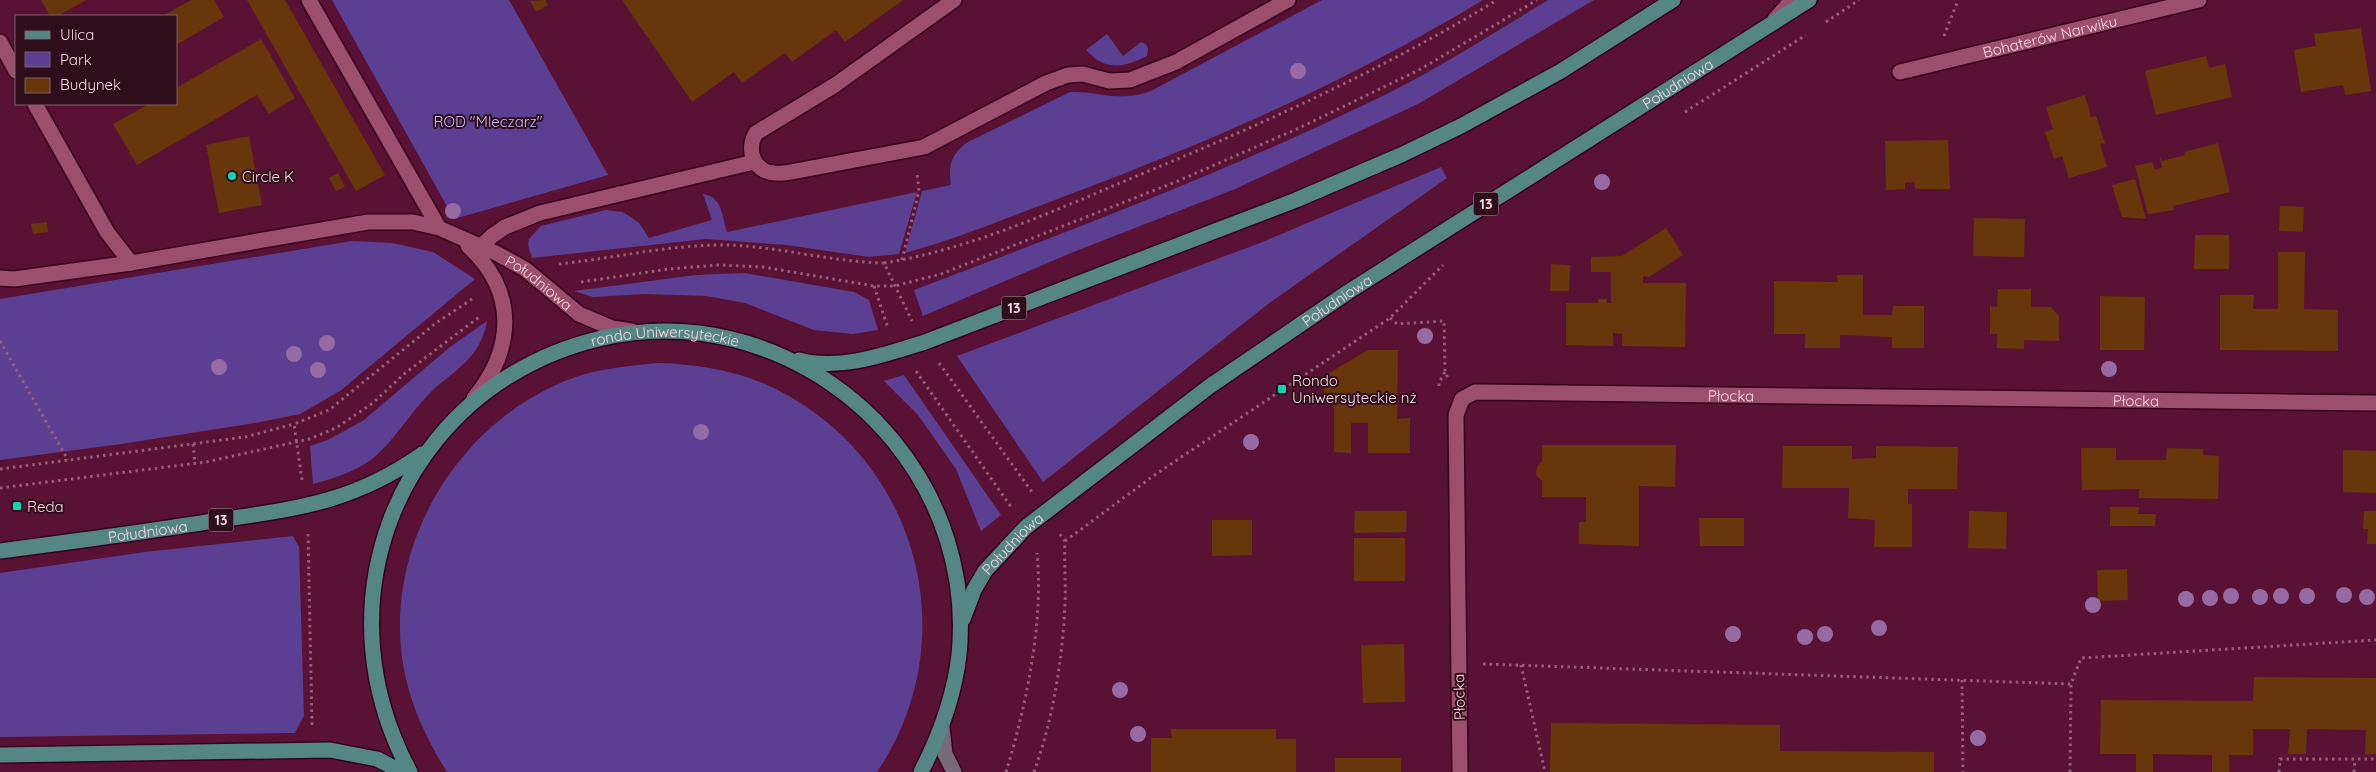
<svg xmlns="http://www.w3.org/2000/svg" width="2376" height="772" font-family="Quicksand,sans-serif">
<rect width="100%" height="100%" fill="#5a1234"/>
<!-- green -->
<g fill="#5b3f92">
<path d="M332 0H509L608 175 454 219Z"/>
<path d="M1322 0H1483C1351 80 1210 142 1065 196 1012 216 960 238 905 253L922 191 951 185C948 165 951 154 968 142L1070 92C1102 91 1116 103 1151 91Z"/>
<path d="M1548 0H1594L1418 104 1235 189 1071 253 923 316 914 290C1067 232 1221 174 1368 103 1430 74 1489 36 1548 0Z"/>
<path d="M1107 34 1123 56 1141 42 1146 44 1148 49 1147 56C1123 68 1105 71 1086 50Z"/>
<path d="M1441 167 1447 178 1268 304 1043 482 957 356 1260 243Z"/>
<path d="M917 192 899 254 869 257 786 245 706 239 532 258 528 245 529 239 541 226 606 210 622 212 631 217 639 223 649 238 712 220 703 194C723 197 722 217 727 232Z"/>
<path d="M352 241 392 243 433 252 475 279 340 391 300 414 255 423 121 444 0 460V299Z"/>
<path d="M744 273 854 292 869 300 878 330 853 334 814 330 745 303 706 296 645 294 593 297 574 291 696 275Z"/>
<path d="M487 321C480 361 452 370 427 396 408 416 394 441 372 459 355 472 334 478 313 484L310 446 328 440 364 420 450 347Z"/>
<path d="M658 363C695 364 732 370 765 384 916 451 969 636 877 772H447C429 743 414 713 406 679 377 555 455 421 573 378 601 368 629 366 658 363Z"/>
<path d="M904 375 1001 515 981 531 956 469 918 415 884 381Z"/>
<path d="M293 536 299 547 304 716 295 733 0 737V573L145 552Z"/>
</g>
<!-- building -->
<g fill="#67360b">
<path d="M41 0H86L58 16H50Z"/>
<path d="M191 0H214L224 17 176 45V16H163Z"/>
<path d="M247 0H285L385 175 356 191Z"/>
<path d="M545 0 548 5 536 12 530 1Z"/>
<path d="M622 0H903L845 42 836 30 792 62 785 53 742 83 734 72 692 102Z"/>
<path d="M2361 28 2371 91 2345 95 2343 85 2301 92 2294 50 2316 46 2314 34Z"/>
<path d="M261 39 295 98 269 114 257 95 137 165 113 124 149 104H176V88Z"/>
<path d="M2206 56 2209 68 2225 64 2232 97 2156 115 2145 71Z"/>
<path d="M2085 95 2091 117 2096 116 2105 143 2100 144 2107 167 2069 178 2062 156 2054 159 2045 132 2053 129 2046 107Z"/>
<path d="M249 136 262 205 219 213 206 145Z"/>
<path d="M1948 140 1950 189H1915L1914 182 1905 183V189L1886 190 1885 141Z"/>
<path d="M2218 143 2230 192 2173 206 2174 210 2148 214 2135 166 2152 162 2155 170 2162 167 2160 158 2161 157 2162 161 2185 155 2184 152Z"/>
<path d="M338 173 345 187 336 191 329 178Z"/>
<path d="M2135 179 2146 219 2122 217 2112 185Z"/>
<path d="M2280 206 2304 207 2303 232 2279 231Z"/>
<path d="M1974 218 2025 219 2024 257 1973 256Z"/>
<path d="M47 222 48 232 33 234 31 224Z"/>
<path d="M1666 228 1683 255 1649 277 1643 276V283H1686L1685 347 1622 346V334L1613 333V346L1566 345V303H1598V299H1607V303H1611V272H1591V257L1622 256Z"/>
<path d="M2195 235H2229V269H2194Z"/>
<path d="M2278 252H2305L2304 309 2338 310V351L2220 350V295H2254L2253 309H2278Z"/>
<path d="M1551 264 1570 265 1569 291H1550Z"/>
<path d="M1837 275H1863V315H1892L1893 306H1924V348H1892V337L1840 335V348H1805V334H1774V281L1838 282Z"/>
<path d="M1998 289H2031V307H2051L2059 316V341L2024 340V349L1997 348V334H1990V306L1997 307Z"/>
<path d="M2100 296 2145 297 2144 350H2100Z"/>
<path d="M1368 350H1398L1397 419 1410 418V453H1368V423H1351V453L1334 452V393H1324V376Z"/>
<path d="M1542 445H1676L1675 487 1639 486V546L1579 544V522H1586V497H1542V481L1536 475 1537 467 1542 461Z"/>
<path d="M1783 446H1852V459L1876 458V446L1958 447 1957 489H1908V504H1912V547H1874L1875 520 1848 518 1849 488H1782Z"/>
<path d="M2081 448H2116V460H2166L2167 448 2203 449V455L2219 456 2218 499 2139 498V489L2082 490Z"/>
<path d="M2343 450 2376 451V493L2343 492Z"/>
<path d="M2110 507H2139L2138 514H2156L2155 526H2110Z"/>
<path d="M1355 511H1407L1406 532 1354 533Z"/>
<path d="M1969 511 2007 512 2006 549 1968 548Z"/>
<path d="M2364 511H2376V544H2367L2368 529H2363Z"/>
<path d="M1699 518H1744V546H1700Z"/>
<path d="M1212 520H1252V555L1212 556Z"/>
<rect x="1354" y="538" width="51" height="43"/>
<path d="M2127 569 2128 600 2098 601 2097 570Z"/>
<path d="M1404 644 1405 702 1363 703 1361 645Z"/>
<path d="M2254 677 2376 678V754H2365L2366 730 2307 729 2306 754H2288L2290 729H2253V755H2229V772H2212V755L2153 754V772H2136V754H2100L2101 700 2253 701Z"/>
<path d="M1551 723 1780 725V751L1934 752V772H1550Z"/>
<path d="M1171 729H1276V739H1296V772H1151V738H1172Z"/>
<rect x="1335" y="758" width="66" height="14"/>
</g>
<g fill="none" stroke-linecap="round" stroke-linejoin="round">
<!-- lane casing -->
<g stroke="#37011c" stroke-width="18">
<g id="lane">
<path d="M309 0 439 228"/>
<path d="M954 0 835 85 756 133C746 149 753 171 774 173 779 174 785 173 791 172L924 147 1046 83 1068 75 1083 74 1109 81 1130 80 1176 62 1288 0"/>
<path d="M0 42 16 71"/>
<path d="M35 104 107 232 131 263"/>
<path d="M468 246C517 291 515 348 474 398"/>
<path d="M476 251 492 236 505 227 540 213 754 162"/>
<path id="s1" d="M0 278 14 279 131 263 368 222H413L439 228 496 253 525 269 579 314 612 328 632 331"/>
</g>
</g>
<!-- street casing -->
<g stroke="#37011c" stroke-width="18">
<g id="street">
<path d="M1775 19 1792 0"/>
<path id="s2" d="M1900 72 2199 0"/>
<path id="s3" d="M1460 772 1456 415 1462 399 1475 392 2376 403"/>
</g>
</g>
<!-- secondary casing -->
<g stroke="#37011c" stroke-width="18">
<path id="secondary" d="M942 727 945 754 954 772"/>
</g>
<!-- primary casing -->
<g stroke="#37011c" stroke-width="18">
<g id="primary">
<path d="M799 360C840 371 886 354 925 342L1296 200 1401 155 1461 126 1561 71 1673 0"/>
<path id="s4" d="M0 551C69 542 138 533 207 522 291 509 350 505 422 454"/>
<path id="s5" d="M963 619 974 590 985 571 1026 527 1210 386 1348 292 1809 0"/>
<path d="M0 755 330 750 377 759 402 772"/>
<path id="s6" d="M410 772C368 694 359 605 390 521 412 462 455 409 509 376 566 341 633 325 699 333 856 353 975 495 959 655 954 697 940 735 921 772"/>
</g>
</g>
<!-- path -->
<g stroke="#975c76" stroke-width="3" stroke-dasharray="2.5 4" stroke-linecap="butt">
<path d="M1826 22 1859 0"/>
<path d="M1944 36 1958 0"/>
<path d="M1685 112 1806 35"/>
<path d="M902 260 919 191 917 173"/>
<path d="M884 263C965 250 1045 215 1120 183 1249 130 1378 73 1497 0"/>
<path d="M559 264C616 258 672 244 729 245 781 247 832 262 884 263L912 321"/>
<path d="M581 282 669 269 720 265 763 267 874 286H895L941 274 1178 181 1299 128 1419 70 1537 0"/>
<path d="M874 286 888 328"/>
<path d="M1390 318 1397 324 1444 321 1445 372 1448 378"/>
<path d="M0 341 68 460"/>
<path d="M939 363 1032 492"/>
<path d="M916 371 1011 507"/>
<path d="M1439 386V382L1445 372"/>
<path d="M193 444 195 463"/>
<path d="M0 469 245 437 294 424"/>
<path d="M302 480 294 424 329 410 436 323 475 297"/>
<path d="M0 488 206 462 309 439 336 428 373 403 404 374 479 317"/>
<path d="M308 534 312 725"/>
<path d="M1065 541 1156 474 1390 318 1443 265"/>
<path d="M1483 664 2071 684 2081 658 2376 640"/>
<path d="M1521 665 1545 772"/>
<path d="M1962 680 1963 772"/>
<path d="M1006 772C1026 707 1044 621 1037 553"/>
<path d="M1034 772C1053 719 1062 662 1065 606 1066 584 1064 563 1065 541L1059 533"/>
<path d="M2070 772 2071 684"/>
<path d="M2279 772 2280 759H2376"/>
<path d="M2354 772 2355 759"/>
</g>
<!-- lane -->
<use href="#lane" stroke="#9c4e6d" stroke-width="15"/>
<!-- street -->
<use href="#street" stroke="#9c4e6d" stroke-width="15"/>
<!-- secondary -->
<use href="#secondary" stroke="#786a78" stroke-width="15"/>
<!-- primary -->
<use href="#primary" stroke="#548784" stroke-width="15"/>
</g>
<!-- trees -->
<g fill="#966ba3">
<circle cx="1298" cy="71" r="8"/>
<circle cx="1602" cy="182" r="8"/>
<circle cx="453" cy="211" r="8"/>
<circle cx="1425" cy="336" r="8"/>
<circle cx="327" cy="343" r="8"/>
<circle cx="294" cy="354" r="8"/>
<circle cx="219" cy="367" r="8"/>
<circle cx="2109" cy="369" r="8"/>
<circle cx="318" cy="370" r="8"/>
<circle cx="701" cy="432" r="8"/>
<circle cx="1251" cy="442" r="8"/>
<circle cx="2344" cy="595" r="8"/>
<circle cx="2231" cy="596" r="8"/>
<circle cx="2281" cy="596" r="8"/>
<circle cx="2307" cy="596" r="8"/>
<circle cx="2260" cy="597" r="8"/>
<circle cx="2367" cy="597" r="8"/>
<circle cx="2210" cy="598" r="8"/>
<circle cx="2186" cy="599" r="8"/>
<circle cx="2093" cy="605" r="8"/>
<circle cx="1879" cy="628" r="8"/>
<circle cx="1733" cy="634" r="8"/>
<circle cx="1825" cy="634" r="8"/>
<circle cx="1805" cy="637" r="8"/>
<circle cx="1120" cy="690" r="8"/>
<circle cx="1138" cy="734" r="8"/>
<circle cx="1978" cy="738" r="8"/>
</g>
<!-- markers -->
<g fill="#0fd5b4" stroke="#2e0e1b" stroke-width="2">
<circle cx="232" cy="176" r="5"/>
<rect x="1277" y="384" width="10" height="10" rx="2.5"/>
<rect x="12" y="501" width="10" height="10" rx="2.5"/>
</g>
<g text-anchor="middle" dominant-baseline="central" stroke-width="4" stroke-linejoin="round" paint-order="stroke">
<!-- shield labels -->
<g fill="#2e0e1b" stroke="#be9aa6" stroke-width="1">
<rect x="1473.5" y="192.5" width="25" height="23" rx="4"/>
<rect x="1001.5" y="296.5" width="25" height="23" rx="4"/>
<rect x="208.5" y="508.5" width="25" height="23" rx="4"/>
</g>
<g font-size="14" font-weight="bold" fill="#fbd6e2">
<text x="1486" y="204">13</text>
<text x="1014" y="308">13</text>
<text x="221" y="520">13</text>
</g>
<!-- street labels -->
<g font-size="15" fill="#fbd6e2" stroke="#2e0e1b">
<text stroke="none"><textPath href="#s2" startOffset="154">Bohaterów Narwiku</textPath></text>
<text stroke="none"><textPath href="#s5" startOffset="902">Południowa</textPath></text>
<text stroke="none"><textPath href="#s1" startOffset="559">Południowa</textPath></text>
<text stroke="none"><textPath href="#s5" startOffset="498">Południowa</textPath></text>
<text stroke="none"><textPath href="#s6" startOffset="615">rondo Uniwersyteckie</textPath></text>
<text stroke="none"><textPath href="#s3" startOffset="645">Płocka</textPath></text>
<text stroke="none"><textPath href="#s3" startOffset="1050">Płocka</textPath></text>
<text stroke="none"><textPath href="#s4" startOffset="149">Południowa</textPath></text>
<text stroke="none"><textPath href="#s5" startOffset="92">Południowa</textPath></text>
<text transform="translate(1459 697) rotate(-91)">Płocka</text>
</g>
<!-- park labels -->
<g font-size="15" fill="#c8b4fd" stroke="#2e0e1b">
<text x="488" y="121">ROD "Mleczarz"</text>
</g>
<!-- poi labels -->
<g font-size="15" fill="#fbd6e2" stroke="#2e0e1b" text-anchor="start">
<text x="242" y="176">Circle K</text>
<text x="1292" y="380">Rondo<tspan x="1292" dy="17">Uniwersyteckie nż</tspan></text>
<text x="27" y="506">Reda</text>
</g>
</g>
<!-- legend -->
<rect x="15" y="15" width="162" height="90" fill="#2e0e1b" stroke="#805e6b"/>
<rect x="25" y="31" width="25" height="8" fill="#548784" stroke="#805e6b"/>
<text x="60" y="40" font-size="15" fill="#fbd6e2">Ulica</text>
<rect x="25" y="52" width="25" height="15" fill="#5b3f92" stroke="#805e6b"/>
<text x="60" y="65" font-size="15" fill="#fbd6e2">Park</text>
<rect x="25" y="78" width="25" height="15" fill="#67360b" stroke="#805e6b"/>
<text x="60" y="90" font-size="15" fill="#fbd6e2">Budynek</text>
</svg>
